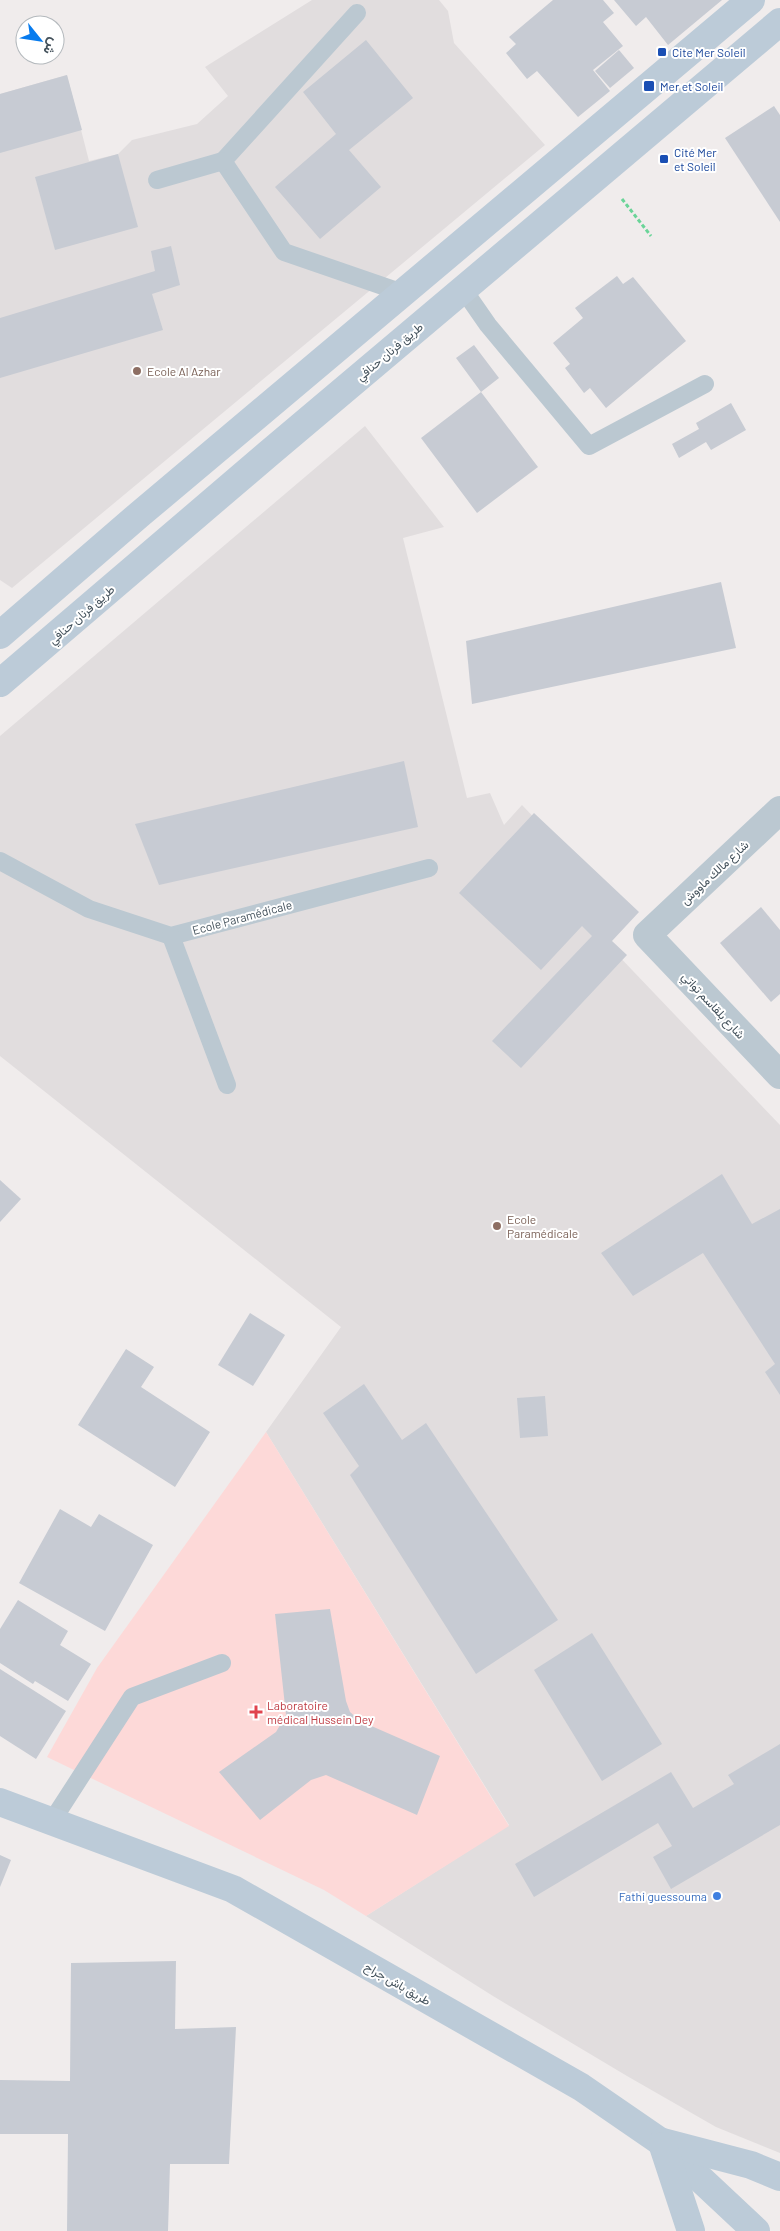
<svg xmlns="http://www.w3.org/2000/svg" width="780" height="2231" font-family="Barlow,Vazirmatn,sans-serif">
<rect width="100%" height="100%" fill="#f0ecec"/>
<!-- education -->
<g fill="#e1ddde">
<path d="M312 0H439L448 11 454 43 545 145 12 588 0 580V94L67 75 89 161 118 154 132 140 197 124 228 96 205 67Z"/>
<path d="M365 426 444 527 403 538 467 798 490 793 504 825 522 805 615 902 592 928 780 1125V2153L716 2127 627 2076 493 1996 366 1916 509 1825 266 1432 341 1327 0 1056V736Z"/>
</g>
<!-- medical -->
<path fill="#fdd9d8" d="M266 1432 509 1826 366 1916 324 1890 47 1757 97 1668Z"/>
<!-- building -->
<g fill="#c7cbd3">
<path d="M553 0H603L614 13 603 22 623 46 593 70 610 91 578 117 537 71 527 79 506 53 516 44 509 37Z"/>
<path d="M614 0H722L668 45 646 17 636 26Z"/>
<path d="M366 40 413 98 349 150 381 187 320 239 275 187 336 134 303 92Z"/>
<path d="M619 50 634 68 610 88 595 71Z"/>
<path d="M67 75 82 130 0 153V94Z"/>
<path d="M774 106 780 115V222L725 138Z"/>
<path d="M118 154 138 227 55 250 35 177Z"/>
<path d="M171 246 180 285 152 294 163 330 0 378V318L155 271 151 251Z"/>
<path d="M617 276 623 284 633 277 686 341 606 408 590 388 584 393 565 368 570 364 553 343 583 318 575 308Z"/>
<path d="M474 345 499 378 481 392 538 467 477 513 421 438 481 392 456 358Z"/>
<path d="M731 403 746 430 711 450 706 442 679 458 672 444 699 429 696 423Z"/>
<path d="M721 582 736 648 472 704 466 641Z"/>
<path d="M404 761 418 827 159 885 135 824Z"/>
<path d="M534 813 639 912 612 941 627 955 521 1068 492 1041 592 936 582 926 541 970 459 893Z"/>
<path d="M761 907 780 930V994L771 1002 720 943Z"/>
<path d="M722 1174 752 1224 780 1209V1395L765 1372 775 1364 703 1253 633 1296 601 1253Z"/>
<path d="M0 1180 21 1199 0 1222Z"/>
<path d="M250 1313 285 1335 253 1386 218 1365Z"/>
<path d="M126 1349 154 1367 141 1387 210 1432 175 1487 78 1425Z"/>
<path d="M364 1384 402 1440 426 1423 558 1620 476 1674 350 1475 359 1466 323 1413Z"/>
<path d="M545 1396 548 1436 520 1438 517 1398Z"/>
<path d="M60 1509 91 1527 99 1514 153 1545 105 1631 19 1583Z"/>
<path d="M18 1600 68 1631 60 1645 91 1664 68 1701 35 1681 33 1684 0 1663V1629Z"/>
<path d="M330 1609 346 1701 350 1712 360 1721 440 1756 417 1815 326 1775 311 1780 260 1820 219 1772 276 1732 286 1715 275 1614Z"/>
<path d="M592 1633 662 1744 602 1781 534 1670Z"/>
<path d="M0 1669 66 1711 36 1759 0 1736Z"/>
<path d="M780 1744V1825L671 1889 653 1857 672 1846 658 1823 534 1897 515 1864 671 1772 693 1808 734 1784 728 1775Z"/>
<path d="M0 1855 11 1860 0 1887Z"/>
<path d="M176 1961 175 2029 236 2027 229 2164H170L168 2231H67L68 2134H0V2080L70 2081 71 1963Z"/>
</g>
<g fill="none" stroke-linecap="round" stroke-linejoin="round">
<!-- path -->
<path stroke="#6ad498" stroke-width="3" stroke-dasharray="4 2.5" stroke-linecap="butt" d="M622 199 651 236"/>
<!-- service -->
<g stroke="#bbc8d1" stroke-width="18">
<path d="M357 13 223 161 284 252 403 293"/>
<path d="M157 180 223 161"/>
<path d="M463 289 488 325 589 446 705 384"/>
<path d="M0 861 89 909 171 936 429 868"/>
<path d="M171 936 227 1085"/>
<path d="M52 1821 132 1697 222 1663"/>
</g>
<!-- minor -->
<path stroke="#bbc8d1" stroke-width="28" d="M780 810 647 935 780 1075"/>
<!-- secondary -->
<g stroke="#bccbd8" stroke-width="28">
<path d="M0 635 140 514 751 0"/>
<path d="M0 683 268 454 780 22"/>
<path d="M0 1802 233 1889 581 2087 661 2142 756 2231"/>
<path d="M663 2142 751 2165 780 2177"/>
<path d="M663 2146 691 2231"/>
</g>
</g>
<!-- markers -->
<g fill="#1a4fb4" stroke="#fff" stroke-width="2">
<rect x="657" y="47" width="10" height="10" rx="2.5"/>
<rect x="643" y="80" width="12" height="12" rx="2.5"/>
<rect x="659" y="154" width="10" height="10" rx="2.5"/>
</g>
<g fill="#8d6e63" stroke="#fff" stroke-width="2">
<circle cx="137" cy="371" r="5"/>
<circle cx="497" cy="1226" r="5"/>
</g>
<path fill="#e0444e" stroke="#fff" stroke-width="2" d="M253.5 1704.5h5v5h5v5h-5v5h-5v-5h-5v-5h5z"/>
<circle fill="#3f7fe0" stroke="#fff" stroke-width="2" cx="717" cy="1896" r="5"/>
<g text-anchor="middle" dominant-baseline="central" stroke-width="4" stroke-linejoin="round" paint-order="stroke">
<!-- transit labels -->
<g font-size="12" fill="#164399" stroke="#fff" text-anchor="start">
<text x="672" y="52">Cite Mer Soleil</text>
<text x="660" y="86">Mer et Soleil</text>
<text x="674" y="152">Cité Mer<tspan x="674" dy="14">et Soleil</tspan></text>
</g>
<!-- street labels -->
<g font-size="12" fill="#43515b" stroke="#fff">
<text transform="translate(389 351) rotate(-40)">طريق فرنان حنافي</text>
<text transform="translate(81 614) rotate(-41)">طريق فرنان حنافي</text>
<text transform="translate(714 872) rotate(-43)">شارع مالك ماووش</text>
<text transform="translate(242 917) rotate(-15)">Ecole Paramédicale</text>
<text transform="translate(714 1005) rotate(47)">شارع بلقاسم تواتي</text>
<text transform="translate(398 1983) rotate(30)">طريق باش جراح</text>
</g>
<!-- education labels -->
<g font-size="12" fill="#785e54" stroke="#fff" text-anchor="start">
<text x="147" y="371">Ecole Al Azhar</text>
<text x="507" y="1219">Ecole<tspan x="507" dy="14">Paramédicale</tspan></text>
</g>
<!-- health labels -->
<g font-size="12" fill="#be3a42" stroke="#fff" text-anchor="start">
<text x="267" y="1705">Laboratoire<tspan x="267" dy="14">médical Hussein Dey</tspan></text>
</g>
<!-- shop labels -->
<g font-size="12" fill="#366cbe" stroke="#fff" text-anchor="end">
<text x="707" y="1896">Fathi guessouma</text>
</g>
</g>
<!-- north arrow -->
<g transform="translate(40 40) rotate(120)"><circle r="24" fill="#ffffff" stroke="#b4b9bd"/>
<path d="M0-4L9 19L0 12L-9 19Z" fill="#077bee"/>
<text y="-8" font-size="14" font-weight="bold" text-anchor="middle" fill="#43515b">ش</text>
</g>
</svg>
